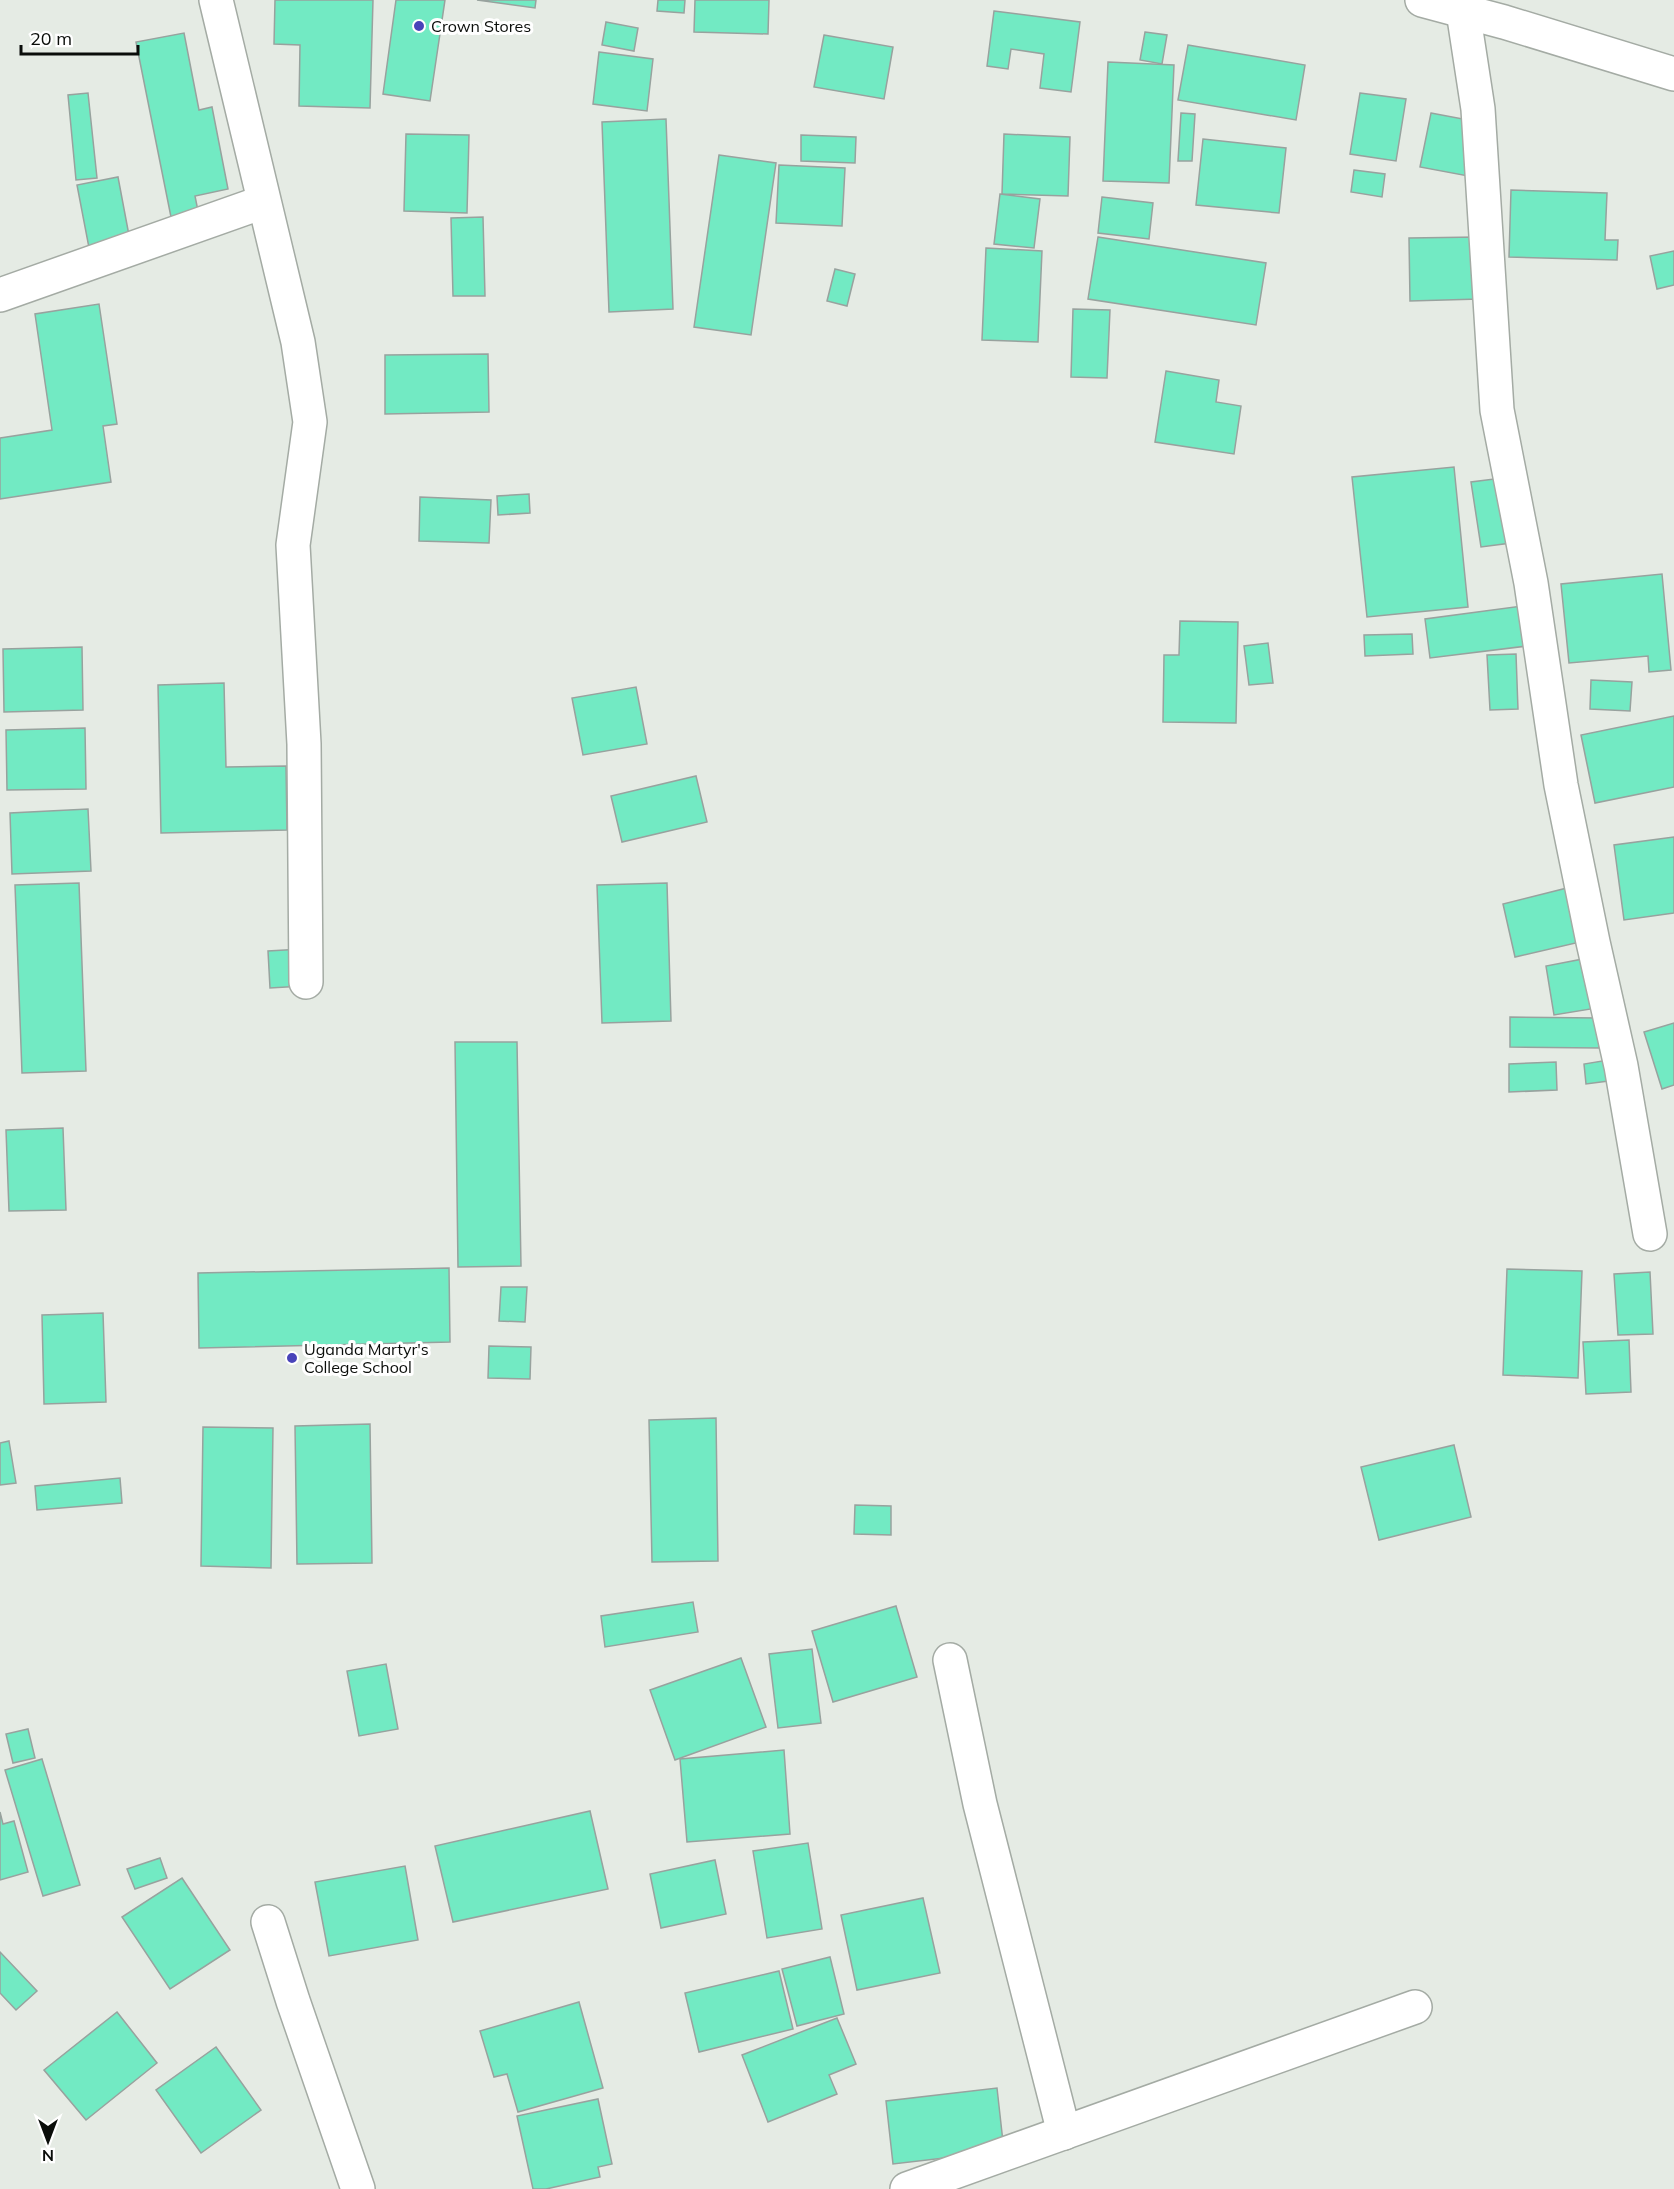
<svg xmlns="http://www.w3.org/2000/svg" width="1674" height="2189" font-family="Mulish,sans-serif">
<rect width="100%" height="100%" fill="#e5ebe4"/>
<!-- building -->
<g fill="#72eac3" stroke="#98a29e" stroke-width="1.5">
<path d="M275 0H373L370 108 299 106 300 45 274 44Z"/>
<path d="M396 0H445L430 101 383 94Z"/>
<path d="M477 0H536L535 8Z"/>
<path d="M658 0H685L684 13 657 11Z"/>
<path d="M695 0H769L768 34 694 32Z"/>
<path d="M994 11 1080 22 1071 92 1040 88 1044 54 1011 49 1008 69 987 66Z"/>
<path d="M606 22 638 28 634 51 602 45Z"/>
<path d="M1145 32 1167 35 1162 64 1140 60Z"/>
<path d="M184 33 199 110 212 107 228 189 195 196 199 216 172 222 136 42Z"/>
<path d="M824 35 893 47 884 99 814 87Z"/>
<path d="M1188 45 1305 65 1296 120 1178 100Z"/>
<path d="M599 52 653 59 647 111 593 104Z"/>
<path d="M1108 62 1174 65 1169 183 1103 181Z"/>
<path d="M88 93 97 178 76 180 68 95Z"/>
<path d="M1360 93 1406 99 1396 161 1350 154Z"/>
<path d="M1181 113 1195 114 1192 161H1178Z"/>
<path d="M1431 113 1479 122 1468 176 1420 167Z"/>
<path d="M666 119 673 309 609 312 602 122Z"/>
<path d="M406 134 469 135 467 213 404 211Z"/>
<path d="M1004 134 1070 137 1068 196 1002 194Z"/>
<path d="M801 135 856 137 855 163 801 161Z"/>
<path d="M1203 139 1286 148 1279 213 1196 205Z"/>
<path d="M719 155 776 163 751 335 694 327Z"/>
<path d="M779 165 845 168 842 226 776 223Z"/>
<path d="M1354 170 1385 174 1382 197 1351 192Z"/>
<path d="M118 177 131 246 90 253 77 185Z"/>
<path d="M1511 190 1607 193 1605 240H1618L1617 260 1509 257Z"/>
<path d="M1000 194 1040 199 1034 248 994 244Z"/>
<path d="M1102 197 1153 203 1149 239 1098 233Z"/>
<path d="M483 217 485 296H453L451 218Z"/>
<path d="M1098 237 1266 263 1256 325 1088 299Z"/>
<path d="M1477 237 1479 299 1410 301 1409 238Z"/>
<path d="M986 248 1042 251 1038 342 982 340Z"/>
<path d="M1674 251V285L1657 289 1650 256Z"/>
<path d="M835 269 855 274 847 306 827 301Z"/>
<path d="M99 304 117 424 103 426 111 482 0 499V438L52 430 35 314Z"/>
<path d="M1073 309 1110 310 1107 378 1071 377Z"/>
<path d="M488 354 489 412 385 414V355Z"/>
<path d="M1166 371 1219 380 1216 402 1241 406 1234 454 1155 442Z"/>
<path d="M1454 467 1468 607 1367 617 1352 477Z"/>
<path d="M1502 478 1511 543 1481 547 1471 482Z"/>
<path d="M529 494 530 513 498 515 497 496Z"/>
<path d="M420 497 491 500 489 543 419 541Z"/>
<path d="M1662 574 1671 670 1649 672 1648 656 1569 663 1561 584Z"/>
<path d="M1522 606 1527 646 1430 658 1425 619Z"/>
<path d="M1180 621 1238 622 1236 723 1163 722 1164 655H1179Z"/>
<path d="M1412 634 1413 654 1365 656 1364 635Z"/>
<path d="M1268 643 1273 683 1249 685 1244 646Z"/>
<path d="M82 647 83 710 4 712 3 649Z"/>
<path d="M1516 654 1518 709 1490 710 1487 655Z"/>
<path d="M1591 680 1632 682 1630 711 1590 709Z"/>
<path d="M224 683 226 767 286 766 287 830 161 833 158 685Z"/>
<path d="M636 687 647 744 583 755 572 698Z"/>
<path d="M1674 716V787L1595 803 1581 735Z"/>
<path d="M85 728 86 789 7 790 6 730Z"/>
<path d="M696 776 707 822 622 842 611 796Z"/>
<path d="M88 809 91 871 12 874 10 813Z"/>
<path d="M1674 837V913L1624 920 1614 845Z"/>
<path d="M79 883 86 1071 22 1073 15 885Z"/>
<path d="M667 883 671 1021 602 1023 597 885Z"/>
<path d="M1567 888 1580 942 1515 957 1503 904Z"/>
<path d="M302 949 303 986 270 988 268 951Z"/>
<path d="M1588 958 1597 1008 1554 1015 1546 966Z"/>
<path d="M1510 1017 1599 1018V1048L1510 1047Z"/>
<path d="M1674 1023V1085L1662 1089 1644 1032Z"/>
<path d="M455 1042H517L521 1266 458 1267Z"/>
<path d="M1614 1059 1616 1080 1586 1084 1584 1064Z"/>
<path d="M1556 1062 1557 1090 1509 1092V1064Z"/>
<path d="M63 1128 66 1210 9 1211 6 1130Z"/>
<path d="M449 1268 450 1342 199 1348 198 1273Z"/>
<path d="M1507 1269 1582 1271 1578 1378 1503 1375Z"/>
<path d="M1650 1272 1653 1334 1618 1335 1614 1274Z"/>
<path d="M501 1287H527L525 1322 499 1321Z"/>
<path d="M103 1313 106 1402 44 1404 42 1315Z"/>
<path d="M1629 1340 1631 1392 1586 1394 1583 1342Z"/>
<path d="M489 1346 531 1347 530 1379 488 1378Z"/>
<path d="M716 1418 718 1561 652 1562 649 1420Z"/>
<path d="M370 1424 372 1563 297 1564 295 1426Z"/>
<path d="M203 1427 273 1428 271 1568 201 1566Z"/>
<path d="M9 1441 16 1483 0 1485V1443Z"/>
<path d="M1454 1445 1471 1517 1379 1540 1361 1467Z"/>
<path d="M120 1478 122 1503 37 1510 35 1486Z"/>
<path d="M855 1505 891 1506V1535L854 1534Z"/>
<path d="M693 1602 698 1632 605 1647 601 1616Z"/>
<path d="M896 1606 917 1677 833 1702 812 1631Z"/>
<path d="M812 1649 821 1723 778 1728 769 1654Z"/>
<path d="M741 1658 766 1727 675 1760 650 1690Z"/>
<path d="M386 1664 398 1729 359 1736 347 1671Z"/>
<path d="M28 1729 35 1758 13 1763 6 1734Z"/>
<path d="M784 1750 790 1834 687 1842 680 1759Z"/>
<path d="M42 1759 80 1885 43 1896 5 1770Z"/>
<path d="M590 1811 608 1889 453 1922 435 1846Z"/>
<path d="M0 1812 3 1824 14 1821 28 1872 0 1880Z"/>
<path d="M808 1843 822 1929 767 1938 753 1851Z"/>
<path d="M160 1858 167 1878 135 1889 127 1869Z"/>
<path d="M715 1860 726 1914 661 1928 650 1874Z"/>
<path d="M405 1866 418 1940 329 1956 315 1882Z"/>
<path d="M182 1878 230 1950 170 1989 122 1917Z"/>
<path d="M923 1898 940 1973 857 1990 841 1915Z"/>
<path d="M0 1952 37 1991 16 2010 0 1993Z"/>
<path d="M830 1957 844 2014 797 2026 782 1969Z"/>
<path d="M779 1971 793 2029 699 2052 685 1993Z"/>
<path d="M579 2002 603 2088 518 2112 507 2074 494 2077 480 2031Z"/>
<path d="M117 2012 157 2063 86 2120 44 2070Z"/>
<path d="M837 2018 856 2064 829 2075 837 2094 768 2122 742 2055Z"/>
<path d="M216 2047 261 2110 201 2153 156 2090Z"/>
<path d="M997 2088 1004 2151 893 2164 886 2101Z"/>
<path d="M598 2099 612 2164 598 2167 600 2177 546 2189H533L517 2116Z"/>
</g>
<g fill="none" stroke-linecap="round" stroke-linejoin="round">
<!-- minor casing -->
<g stroke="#a4aba4" stroke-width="36">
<g id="minor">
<path d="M216 0 298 342 310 422 293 545 304 744 306 982"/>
<path d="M1463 11 1478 109 1497 410 1531 583 1561 785 1593 942 1621 1066 1650 1234"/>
<path d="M0 295 263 202"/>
<path d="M950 1660 980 1804 1064 2133"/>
<path d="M268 1922 293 2001 358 2189"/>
<path d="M907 2189 1415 2007"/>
</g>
</g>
<!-- major casing -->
<g stroke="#a4aba4" stroke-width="36">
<path id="major" d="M1422 0 1504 22 1674 74"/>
</g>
<!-- minor -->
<use href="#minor" stroke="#fff" stroke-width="33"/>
<!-- major -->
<use href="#major" stroke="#fff" stroke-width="33"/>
</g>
<!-- markers -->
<g fill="#4843b9" stroke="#fff" stroke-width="2">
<circle cx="419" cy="26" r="6"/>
<circle cx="292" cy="1358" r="6"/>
</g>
<g text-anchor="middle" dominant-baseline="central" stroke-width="6" stroke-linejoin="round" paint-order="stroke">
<!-- poi labels -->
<g font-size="16" fill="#0a0d0a" stroke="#fff" text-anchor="start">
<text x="431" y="26">Crown Stores</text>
<text x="304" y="1349">Uganda Martyr's<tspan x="304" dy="18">College School</tspan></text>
</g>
</g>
<!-- north arrow -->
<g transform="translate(48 2141) rotate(180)" stroke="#ffffff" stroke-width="4.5" paint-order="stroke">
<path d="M0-4.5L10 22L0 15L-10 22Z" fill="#0a0d0a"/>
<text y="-9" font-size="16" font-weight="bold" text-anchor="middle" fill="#0a0d0a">N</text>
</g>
<!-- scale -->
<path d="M21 45v9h117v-9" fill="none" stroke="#0a0d0a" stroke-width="3"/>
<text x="30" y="45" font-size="18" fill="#0a0d0a" stroke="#ffffff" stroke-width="4.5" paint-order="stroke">20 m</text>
</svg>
